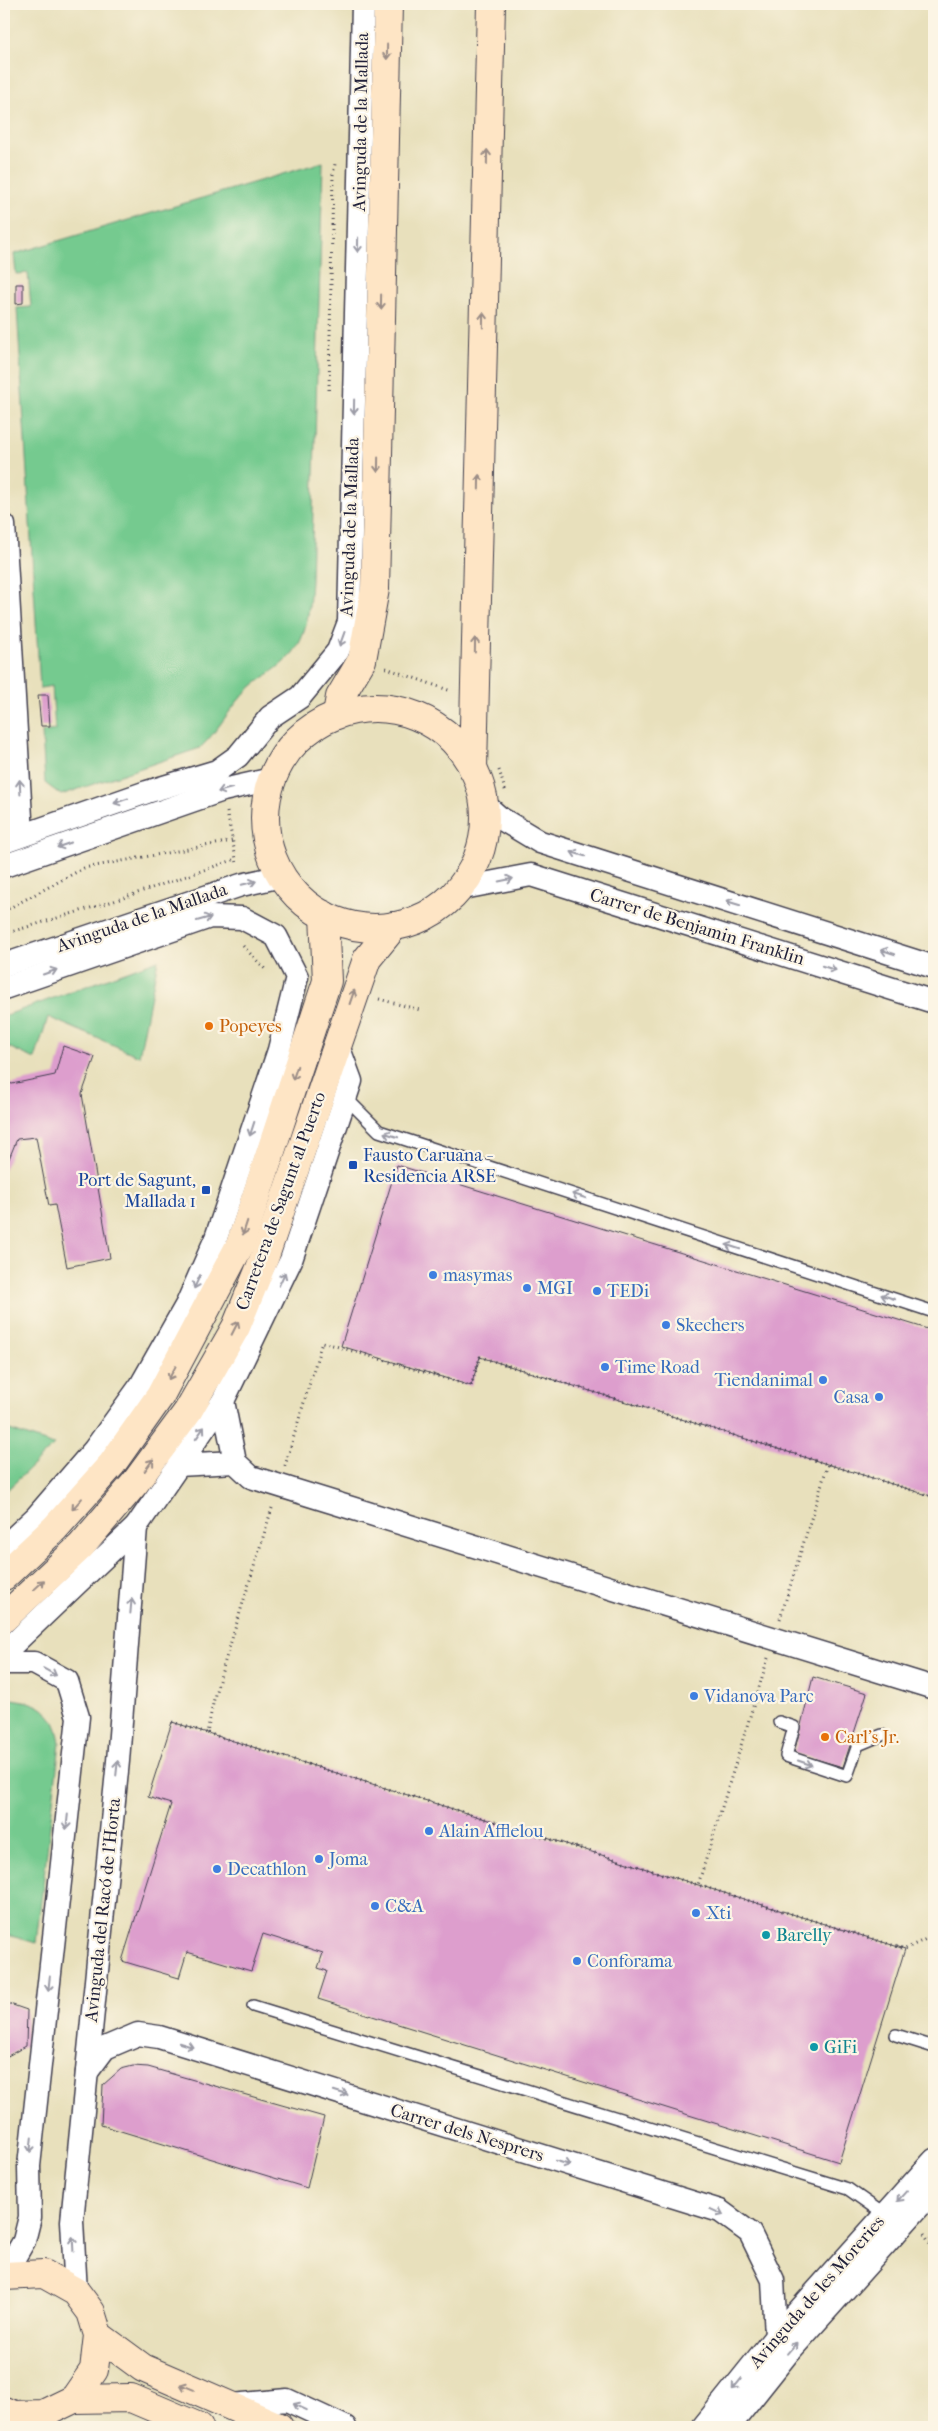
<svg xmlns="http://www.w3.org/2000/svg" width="938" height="2431" font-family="'IM FELL French Canon',serif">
<rect width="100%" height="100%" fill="#fcf5e5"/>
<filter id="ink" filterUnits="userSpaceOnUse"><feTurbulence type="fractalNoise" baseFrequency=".02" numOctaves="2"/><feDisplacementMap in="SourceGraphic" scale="10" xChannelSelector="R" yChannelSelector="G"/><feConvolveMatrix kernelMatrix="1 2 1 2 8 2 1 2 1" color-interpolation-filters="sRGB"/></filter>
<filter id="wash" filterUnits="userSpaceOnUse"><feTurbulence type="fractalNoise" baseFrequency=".0096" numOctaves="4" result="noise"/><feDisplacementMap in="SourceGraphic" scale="20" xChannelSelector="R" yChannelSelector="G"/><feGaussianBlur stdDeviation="1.12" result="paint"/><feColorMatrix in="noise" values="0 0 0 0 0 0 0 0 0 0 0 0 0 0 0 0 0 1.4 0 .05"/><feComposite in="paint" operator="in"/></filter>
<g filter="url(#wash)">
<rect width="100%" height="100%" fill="#e8e0bc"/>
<!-- green -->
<g fill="#74ca8f" stroke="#4b7665">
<path d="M323 162 311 581C309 607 309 637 289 657 276 671 257 680 244 694 228 711 217 732 200 748L61 795 45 783 42 732 55 730 52 686 40 688 17 308 31 307 28 273 16 274 14 254Z"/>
<path d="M158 960 139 1056 48 1017 35 1059 4 1045V1016Z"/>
<path d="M4 1428 54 1445 4 1493Z"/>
<path d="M11 1699C41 1702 56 1713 60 1743L36 1943 4 1934V1702Z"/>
</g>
<g id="blocks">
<!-- building -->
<g fill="#dd9ecd">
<path d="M16 284H23V303L16 304Z"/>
<path d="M38 695H48L50 726H41Z"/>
<path d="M63 1046 95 1057 82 1094 110 1258 67 1267 55 1205 49 1206 36 1137 17 1139 4 1171V1081L12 1084 55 1075Z"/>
<path d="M397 1165 934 1331V1497L480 1357 471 1386 341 1346Z"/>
<path d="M813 1677 867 1693 843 1767 794 1753Z"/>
<path d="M172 1722 905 1949 839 2162 318 1999 327 1971 318 1968 323 1953 263 1934 251 1971 187 1952 179 1978 122 1961 171 1804 148 1797Z"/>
<path d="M4 2002 27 2010 26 2046 4 2058Z"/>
<path d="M133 2066 148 2067 324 2117 307 2188 101 2125 103 2085 121 2069Z"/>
</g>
</g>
</g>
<g filter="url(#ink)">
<use href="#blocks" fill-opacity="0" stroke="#403e4e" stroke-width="1"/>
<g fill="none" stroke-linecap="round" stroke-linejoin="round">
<!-- lane casing -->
<g stroke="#403e4e" stroke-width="14">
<g id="lane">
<path d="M351 1093V1103L379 1131 934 1312"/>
<path d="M779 1722 794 1727 786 1756 847 1776 858 1745 882 1735"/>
<path d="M253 2006 848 2189 885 2215"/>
<path d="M896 2035 934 2047"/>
</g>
</g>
<!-- street casing -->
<g stroke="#403e4e" stroke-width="25">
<g id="street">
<path d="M4 525 22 835"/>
<path d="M484 804 500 818 540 842 934 967"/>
<path d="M4 842 147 792 217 771 238 756 270 717 300 697 338 651 349 622 363 4"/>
<path d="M4 866 223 790 272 779"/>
<path d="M458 889 531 875 934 1002"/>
<path d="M4 965 241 885 282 876"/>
<path d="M4 988 210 917 242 918 276 936 297 977 279 1050 216 1238 187 1304 141 1385 94 1450 37 1516 4 1547"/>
<path d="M223 1401 235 1462 251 1477 934 1688"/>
<path d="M178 1465 235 1462"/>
<path d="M4 1653 136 1527 223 1401 291 1260 351 1081 337 1043"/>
<path d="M4 1663H34L67 1681 78 1717 29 2166 30 2217 24 2241 4 2275"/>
<path d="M87 2072 105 2048 138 2034 159 2037 720 2211 750 2233 773 2280 776 2336"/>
<path d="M76 2292 72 2221 118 1761 136 1527"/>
<path d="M231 2405 287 2400 345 2427"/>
<path d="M703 2427 776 2336 934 2160"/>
<path d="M729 2427 788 2353 934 2190"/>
</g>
</g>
<!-- secondary casing -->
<g stroke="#403e4e" stroke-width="30">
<g id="secondary">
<circle cx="375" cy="818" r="110"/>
<path d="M337 714 340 697 362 660 375 589 388 4"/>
<path d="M473 769 491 4"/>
<path d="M4 1576 55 1528 112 1464 160 1396 240 1245 327 981 324 915"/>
<path d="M4 1618 81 1546 135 1483 188 1411 236 1327 265 1256 367 959 394 926"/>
<path d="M4 2276 44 2274 76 2292 91 2312 98 2335 94 2370 74 2399 43 2414 14 2415 4 2411"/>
<path d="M98 2335 143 2368 279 2427"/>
<path d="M74 2399 131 2398 199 2427"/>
</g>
</g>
<!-- path -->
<g stroke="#403e4e" stroke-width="3" stroke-dasharray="1 4" stroke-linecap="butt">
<path d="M329 390 333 175 335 164"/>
<path d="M386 668 451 691"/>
<path d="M499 770 506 793"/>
<path d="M227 812 237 864"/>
<path d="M4 911 84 868 232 841"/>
<path d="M4 934 117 900 236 859"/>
<path d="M243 946 266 970"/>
<path d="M379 999 420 1010"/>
<path d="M285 1466 322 1342 471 1386 480 1357 934 1497"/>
<path d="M272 1508 215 1694 207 1733 698 1885"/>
<path d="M780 1619 828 1464"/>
<path d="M768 1658 698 1885 905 1949 926 1939"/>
<path d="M172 1722 207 1733"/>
<path d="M924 2234 934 2250"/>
</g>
<!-- lane -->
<use href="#lane" stroke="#fff" stroke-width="11"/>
<!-- street -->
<use href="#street" stroke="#fff" stroke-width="22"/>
<!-- secondary -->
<use href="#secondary" stroke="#fee5c5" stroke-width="28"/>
</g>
<!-- one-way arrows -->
<defs><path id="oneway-shaft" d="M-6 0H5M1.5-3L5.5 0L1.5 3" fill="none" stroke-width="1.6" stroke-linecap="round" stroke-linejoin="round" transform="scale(1.25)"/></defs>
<g stroke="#9b8d87">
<use href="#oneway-shaft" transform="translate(387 52) rotate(91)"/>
<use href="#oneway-shaft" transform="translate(487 157) rotate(-89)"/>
<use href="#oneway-shaft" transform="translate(381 302) rotate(91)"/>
<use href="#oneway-shaft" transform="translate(483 320) rotate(-89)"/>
<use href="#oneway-shaft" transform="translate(378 465) rotate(91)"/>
<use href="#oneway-shaft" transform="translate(479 482) rotate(-89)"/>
<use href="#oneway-shaft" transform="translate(475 645) rotate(-89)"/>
<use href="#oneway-shaft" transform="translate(352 997) rotate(-71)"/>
<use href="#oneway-shaft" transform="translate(295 1073) rotate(108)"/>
<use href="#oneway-shaft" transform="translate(245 1228) rotate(108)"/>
<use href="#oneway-shaft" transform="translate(235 1328) rotate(-63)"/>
<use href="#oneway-shaft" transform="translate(172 1373) rotate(118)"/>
<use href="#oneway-shaft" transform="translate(149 1465) rotate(-54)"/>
<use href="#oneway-shaft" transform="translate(77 1504) rotate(131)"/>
<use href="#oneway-shaft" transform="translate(39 1585) rotate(-43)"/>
<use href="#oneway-shaft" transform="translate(187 2387) rotate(-158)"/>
</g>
<g stroke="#9c9ca7">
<use href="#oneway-shaft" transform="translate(358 245) rotate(91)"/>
<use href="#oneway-shaft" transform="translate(354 407) rotate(91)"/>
<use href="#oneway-shaft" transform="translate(342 639) rotate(110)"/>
<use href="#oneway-shaft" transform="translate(20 787) rotate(-93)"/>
<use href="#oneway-shaft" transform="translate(225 790) rotate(165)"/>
<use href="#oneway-shaft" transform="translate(121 801) rotate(161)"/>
<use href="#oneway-shaft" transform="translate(64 845) rotate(161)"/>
<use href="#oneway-shaft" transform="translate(578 854) rotate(-163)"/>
<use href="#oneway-shaft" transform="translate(506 880) rotate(-11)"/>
<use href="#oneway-shaft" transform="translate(249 883) rotate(-13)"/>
<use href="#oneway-shaft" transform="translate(733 903) rotate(-163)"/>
<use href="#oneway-shaft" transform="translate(204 919) rotate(-16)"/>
<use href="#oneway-shaft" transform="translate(888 952) rotate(-162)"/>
<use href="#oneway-shaft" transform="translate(829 968) rotate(18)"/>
<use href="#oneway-shaft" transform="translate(50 972) rotate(-19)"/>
<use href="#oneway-shaft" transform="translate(252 1129) rotate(108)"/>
<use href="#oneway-shaft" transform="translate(391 1135) rotate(-162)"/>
<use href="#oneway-shaft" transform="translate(579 1196) rotate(-162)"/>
<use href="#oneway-shaft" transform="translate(733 1247) rotate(-162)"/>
<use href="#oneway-shaft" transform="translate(282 1279) rotate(-65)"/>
<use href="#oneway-shaft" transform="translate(197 1282) rotate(114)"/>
<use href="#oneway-shaft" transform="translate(888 1297) rotate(-162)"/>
<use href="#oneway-shaft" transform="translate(200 1433) rotate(-55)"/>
<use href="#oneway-shaft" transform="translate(131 1606) rotate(-85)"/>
<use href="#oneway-shaft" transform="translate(50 1672) rotate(29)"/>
<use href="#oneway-shaft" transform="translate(805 1763) rotate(19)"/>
<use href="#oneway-shaft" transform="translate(117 1768) rotate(-84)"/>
<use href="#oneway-shaft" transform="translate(67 1822) rotate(96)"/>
<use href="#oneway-shaft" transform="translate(49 1984) rotate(96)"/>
<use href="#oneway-shaft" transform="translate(186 2045) rotate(17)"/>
<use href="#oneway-shaft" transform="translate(341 2093) rotate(17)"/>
<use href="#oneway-shaft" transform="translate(31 2145) rotate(96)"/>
<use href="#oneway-shaft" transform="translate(563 2163) rotate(17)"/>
<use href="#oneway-shaft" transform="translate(902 2196) rotate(132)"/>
<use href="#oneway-shaft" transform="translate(717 2212) rotate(25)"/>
<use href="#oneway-shaft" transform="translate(73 2244) rotate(-93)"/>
<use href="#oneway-shaft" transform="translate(792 2348) rotate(-49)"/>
<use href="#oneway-shaft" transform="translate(737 2384) rotate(129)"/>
<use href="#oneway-shaft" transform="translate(300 2407) rotate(-155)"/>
</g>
</g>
<!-- markers -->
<g fill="#e8710a" stroke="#fcf5e5" stroke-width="2">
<circle cx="209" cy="1026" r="5"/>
<circle cx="825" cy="1737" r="5"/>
</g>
<g fill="#1a4fb4" stroke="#fcf5e5" stroke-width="2">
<rect x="348" y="1160" width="10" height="10" rx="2.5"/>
<rect x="201" y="1185" width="10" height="10" rx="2.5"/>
</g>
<g fill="#3f7fe0" stroke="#fcf5e5" stroke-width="2">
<circle cx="433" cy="1275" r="5"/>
<circle cx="527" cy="1288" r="5"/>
<circle cx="597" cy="1291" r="5"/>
<circle cx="666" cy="1325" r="5"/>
<circle cx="605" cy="1367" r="5"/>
<circle cx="823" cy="1380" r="5"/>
<circle cx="879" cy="1397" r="5"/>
<circle cx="694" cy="1696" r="5"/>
<circle cx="429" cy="1831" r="5"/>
<circle cx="319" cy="1859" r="5"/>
<circle cx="217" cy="1869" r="5"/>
<circle cx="375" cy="1906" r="5"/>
<circle cx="696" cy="1913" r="5"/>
<circle cx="577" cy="1961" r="5"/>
</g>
<g fill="#0f9aa8" stroke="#fcf5e5" stroke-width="2">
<circle cx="766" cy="1935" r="5"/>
<circle cx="814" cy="2047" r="5"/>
</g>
<g text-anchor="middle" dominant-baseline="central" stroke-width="4.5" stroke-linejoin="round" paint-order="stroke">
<!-- street labels -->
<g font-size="18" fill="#22223b" stroke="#fcf5e5">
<text transform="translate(361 122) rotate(-89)">Avinguda de la Mallada</text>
<text transform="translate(350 527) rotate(-88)">Avinguda de la Mallada</text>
<text transform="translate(142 918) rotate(-19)">Avinguda de la Mallada</text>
<text transform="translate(697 927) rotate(17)">Carrer de Benjamin Franklin</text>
<text transform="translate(281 1201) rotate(-70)">Carretera de Sagunt al Puerto</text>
<text transform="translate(103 1910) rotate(-84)">Avinguda del Racó de l'Horta</text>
<text transform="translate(467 2133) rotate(17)">Carrer dels Nesprers</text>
<text transform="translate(817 2292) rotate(-49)">Avinguda de les Moreries</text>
</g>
<!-- food labels -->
<g font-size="18" fill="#c56008" stroke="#fcf5e5" text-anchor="start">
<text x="219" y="1026">Popeyes</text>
<text x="835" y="1737">Carl's Jr.</text>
</g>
<!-- transit labels -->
<g font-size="18" fill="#164399" stroke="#fcf5e5" text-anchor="start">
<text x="363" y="1155">Fausto Caruana -<tspan x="363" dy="21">Residencia ARSE</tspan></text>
<text x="196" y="1180" text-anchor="end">Port de Sagunt,<tspan x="196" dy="21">Mallada 1</tspan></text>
</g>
<!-- shop labels -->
<g font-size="18" fill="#366cbe" stroke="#fcf5e5" text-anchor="start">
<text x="443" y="1275">masymas</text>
<text x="537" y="1288">MGI</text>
<text x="607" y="1291">TEDi</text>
<text x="676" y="1325">Skechers</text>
<text x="615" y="1367">Time Road</text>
<text x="813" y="1380" text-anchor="end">Tiendanimal</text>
<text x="869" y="1397" text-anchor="end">Casa</text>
<text x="704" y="1696">Vidanova Parc</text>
<text x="439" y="1831">Alain Afflelou</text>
<text x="329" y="1859">Joma</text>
<text x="227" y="1869">Decathlon</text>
<text x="385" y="1906">C&amp;A</text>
<text x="706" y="1913">Xti</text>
<text x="587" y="1961">Conforama</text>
</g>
<!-- culture labels -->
<g font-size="18" fill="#0d838f" stroke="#fcf5e5" text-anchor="start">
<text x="776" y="1935">Barelly</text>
<text x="824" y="2047">GiFi</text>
</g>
</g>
<!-- margin -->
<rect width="938" height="2431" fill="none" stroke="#fcf5e5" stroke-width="20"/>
</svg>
